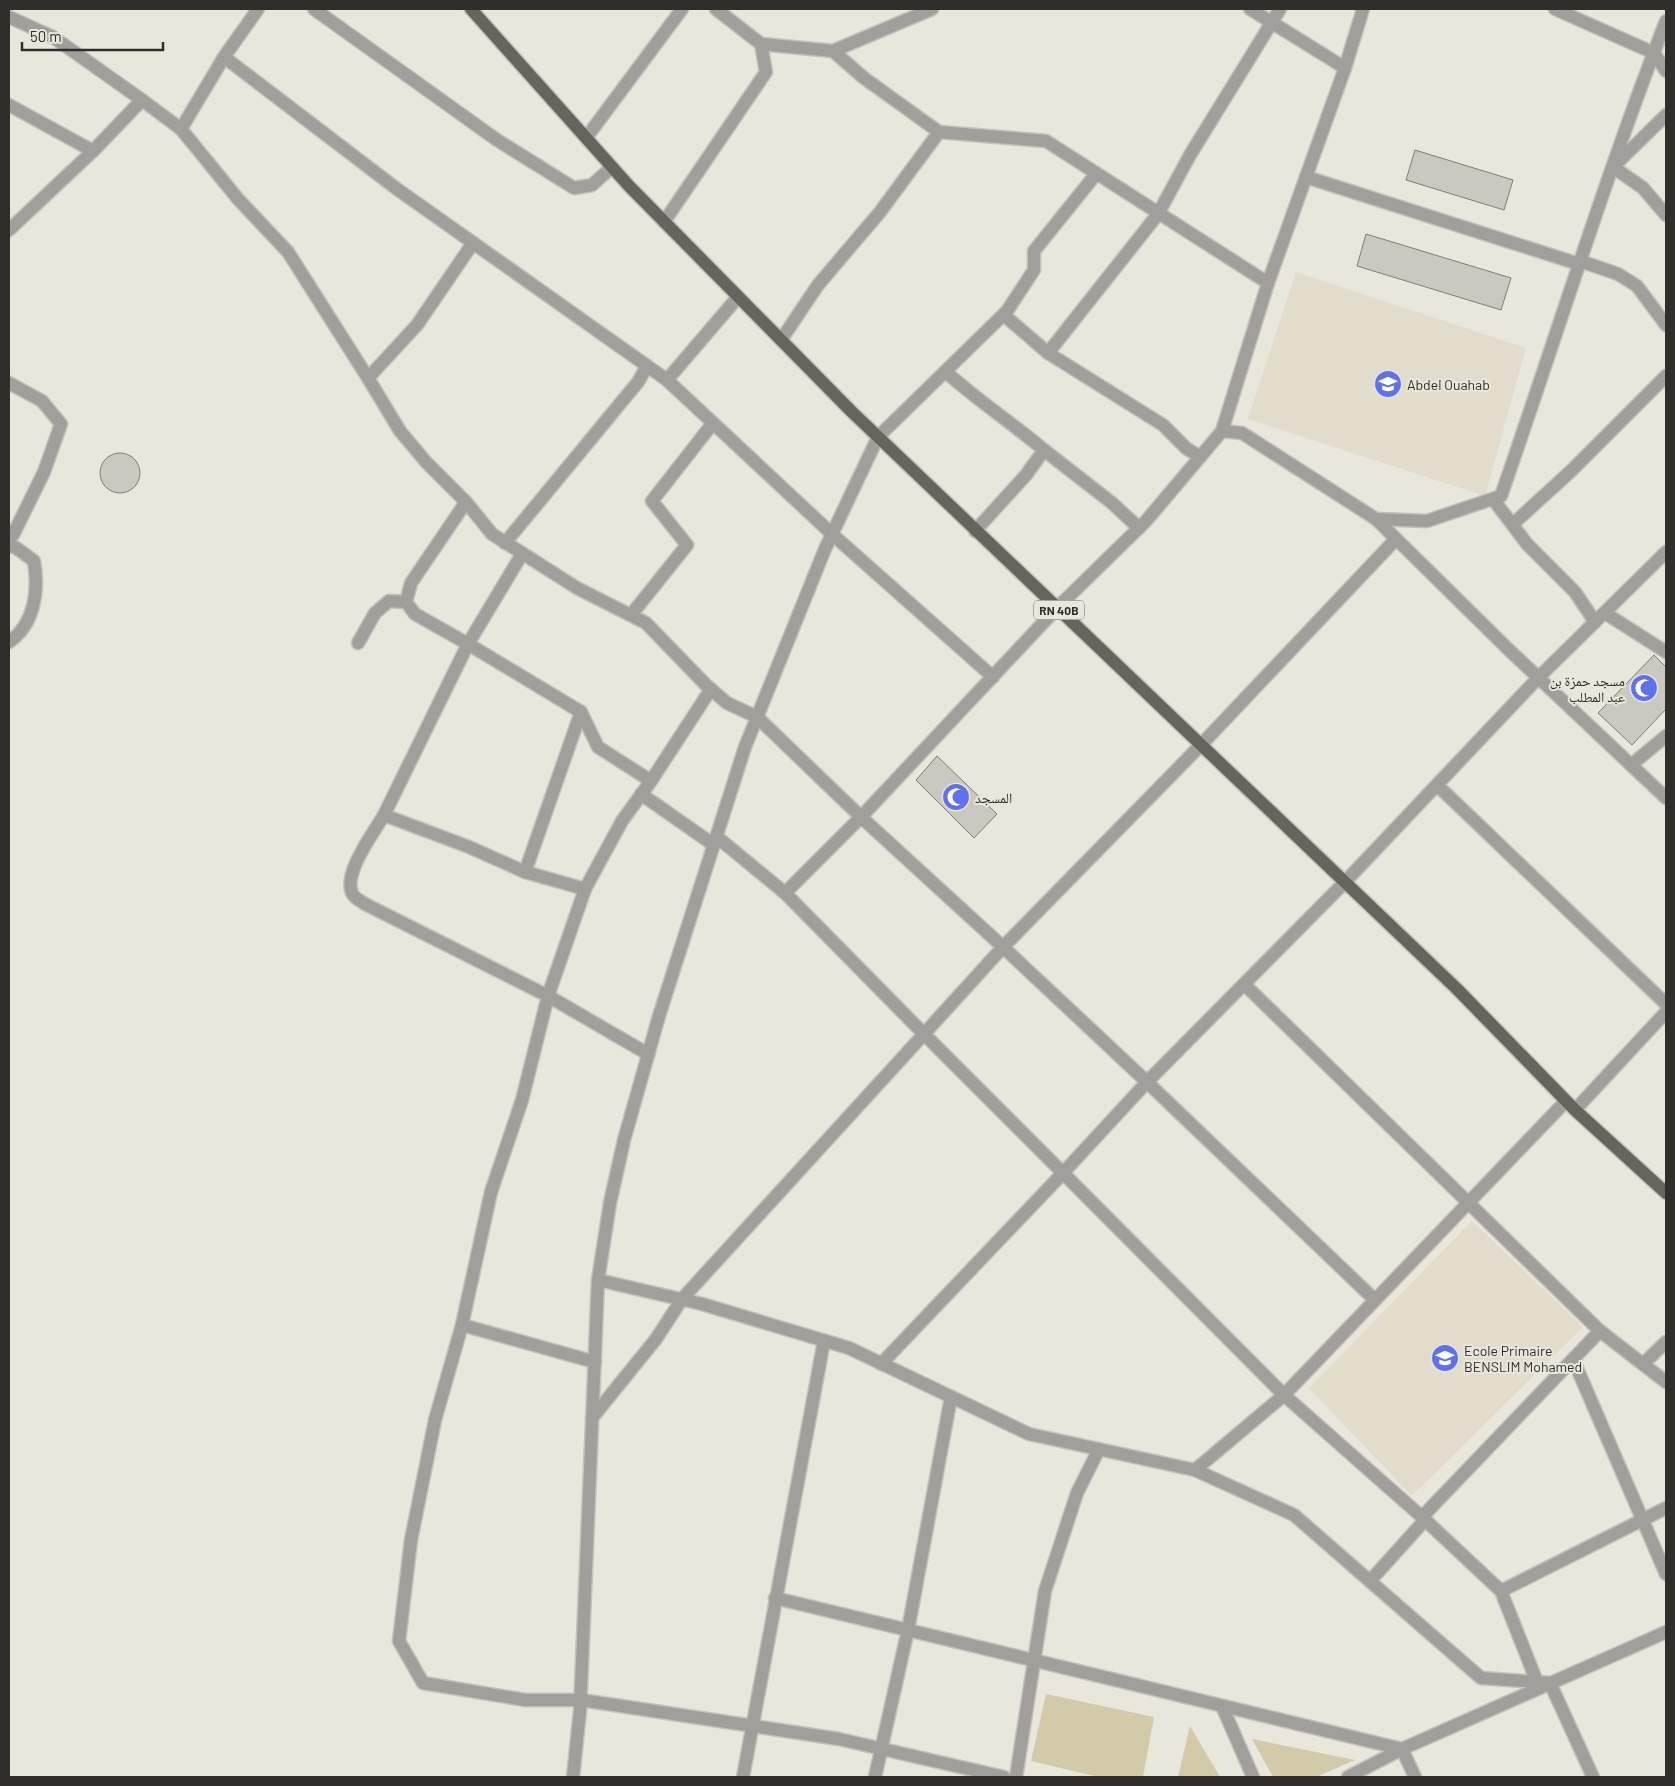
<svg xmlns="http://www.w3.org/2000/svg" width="1675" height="1786" font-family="Barlow,'Noto Naskh Arabic',sans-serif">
<rect width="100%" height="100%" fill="#e9e6dc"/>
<!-- built -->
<g fill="#e1dccb">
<path d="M1296 272 1526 348 1485 496 1248 419Z"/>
<path d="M1472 1221 1583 1327 1412 1496 1309 1388Z"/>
</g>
<!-- green -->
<g fill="#d3caaa">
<path d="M1046 1694 1154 1717 1143 1777H1099L1031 1761Z"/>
<path d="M1190 1726 1220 1777H1178Z"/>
<path d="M1252 1739 1355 1760 1316 1777H1273Z"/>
</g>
<!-- building -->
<g fill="#cbc8bf" stroke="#807d74">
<path d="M1415 150 1513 180 1504 210 1406 180Z"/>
<path d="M1366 234 1511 278 1501 310 1357 266Z"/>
<circle cx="120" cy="473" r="20"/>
<path d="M1654 655 1666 667V709L1632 745 1598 713Z"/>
<path d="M937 756 997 814 974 838 916 780Z"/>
</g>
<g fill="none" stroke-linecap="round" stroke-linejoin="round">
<!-- minor casing -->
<g stroke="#c4c1b8" stroke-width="15">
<g id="minor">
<path d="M258 9 224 57 397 189 667 380"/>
<path d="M314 9 497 140 574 188 592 185 612 167"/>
<path d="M716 9 761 44 833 51 932 9"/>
<path d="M1250 9 1345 68"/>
<path d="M1555 9 1654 53 1666 71"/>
<path d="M9 17 53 37 142 100 93 151 9 230"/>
<path d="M142 100 181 129 224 57"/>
<path d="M9 105 93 151"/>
<path d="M1666 115 1613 167 1643 188 1666 215"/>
<path d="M181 129 238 199 288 252 368 378 417 325 473 243"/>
<path d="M939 132 1046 141 1268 283"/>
<path d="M586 138 682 9"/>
<path d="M1306 177 1579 264"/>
<path d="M664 222 766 72 761 44"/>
<path d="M1580 261 1618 274 1637 286 1666 325"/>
<path d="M738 297 667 380 832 534 993 677"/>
<path d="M1004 315 1048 353 1158 214 1190 155 1280 9"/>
<path d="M781 340 818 285 880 212 939 132 864 78 833 51"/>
<path d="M1048 353 1163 425 1186 448 1200 457"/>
<path d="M946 372C977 400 1012 423 1044 450"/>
<path d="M368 378 400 431 426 462 466 502 492 534 577 588 646 623 706 685 727 703 757 717 861 817 785 893 717 837"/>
<path d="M9 383 42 401 61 424 44 472 13 535 9 539"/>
<path d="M1222 431 1268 283 1345 68 1363 9"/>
<path d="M1493 499 1527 544 1575 592 1595 622"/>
<path d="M466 502 411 583 406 602 415 614 468 644 384 815 469 847 525 872 585 889 622 821 651 781"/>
<path d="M1376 519 1507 648 1666 798"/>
<path d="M1513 524 1571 471 1666 376"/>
<path d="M975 531 1026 475 1044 450 1112 503 1139 528"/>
<path d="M1396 539 1200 746 1003 947 861 817 1057 608 1146 521 1222 431 1242 433 1376 519 1427 521 1501 496C1556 338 1605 177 1666 21"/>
<path d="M505 543 638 382 647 366"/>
<path d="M9 546 15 547 34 561C39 590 35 624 9 642"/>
<path d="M522 554 468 644 581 712 598 747 651 781 711 689"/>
<path d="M1605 613 1666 652"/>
<path d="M631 615 687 545 652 501 713 423"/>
<path d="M358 643 375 613 389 601 406 602"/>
<path d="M1631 765 1666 736"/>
<path d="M1437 785 1666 1004"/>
<path d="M641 794 714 845"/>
<path d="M384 815C374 832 343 873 352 893 354 898 362 902 367 905L548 996 522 1100 491 1192 462 1325 595 1362"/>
<path d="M525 872 581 712"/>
<path d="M585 889 548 996 648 1054"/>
<path d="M1244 984 1600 1331 1422 1517 1284 1395C1378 1297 1472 1199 1566 1101"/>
<path d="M1575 1110 1666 1012"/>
<path d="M598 1280 702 1304 849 1348 1029 1434 1195 1470 1294 1515 1481 1678 1550 1683 1593 1777"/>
<path d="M1375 1300 1147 1082 1344 883 1538 678 1666 552"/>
<path d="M462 1325 435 1420 411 1540 399 1641 423 1683 525 1700H581L839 1739 1004 1777"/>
<path d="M1600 1331 1666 1382"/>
<path d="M1573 1359 1666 1574"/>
<path d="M881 1364 1063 1173 1284 1395 1195 1470"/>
<path d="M1643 1364 1666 1342"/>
<path d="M592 1418 656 1339 682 1299 924 1034 1063 1173 1147 1082 1003 947 924 1034 785 893"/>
<path d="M1422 1517 1501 1591 1537 1682"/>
<path d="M1370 1581 1425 1520"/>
<path d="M1501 1591 1666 1508"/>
<path d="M775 1598 1402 1749 1415 1777"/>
<path d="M1222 1706 1253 1777"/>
<path d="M573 1777 580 1711 598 1280 610 1203 624 1140 659 1016 745 747 825 549 878 437 1007 311 1034 270V251L1096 174"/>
<path d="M743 1777 824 1341"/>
<path d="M875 1777 908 1630 951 1397"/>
<path d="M1016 1777 1045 1591 1077 1493 1099 1449"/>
<path d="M1348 1777 1402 1749 1666 1632"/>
</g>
</g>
<!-- primary casing -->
<g stroke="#c4c1b8" stroke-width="15">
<path id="primary" d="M471 9 629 186 852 412 1457 989 1575 1110 1666 1193"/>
</g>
<!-- minor -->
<use href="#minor" stroke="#a09f9b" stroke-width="12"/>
<!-- primary -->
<use href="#primary" stroke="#67645d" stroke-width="12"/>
</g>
<!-- icons -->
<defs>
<g id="school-disc" transform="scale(1.4375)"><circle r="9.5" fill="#6171e9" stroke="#e9e6dc"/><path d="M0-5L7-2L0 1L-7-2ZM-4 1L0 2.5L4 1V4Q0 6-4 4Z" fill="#fff"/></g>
<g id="mosque-disc" transform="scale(1.4375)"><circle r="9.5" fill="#6171e9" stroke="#e9e6dc"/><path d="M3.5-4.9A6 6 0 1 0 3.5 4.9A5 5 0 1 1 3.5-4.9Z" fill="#fff"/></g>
</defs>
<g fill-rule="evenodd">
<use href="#school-disc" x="1388" y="384"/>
<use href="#mosque-disc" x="1644" y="688"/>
<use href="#mosque-disc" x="956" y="797"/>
<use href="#school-disc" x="1445" y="1358"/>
</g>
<g text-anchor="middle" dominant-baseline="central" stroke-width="4" stroke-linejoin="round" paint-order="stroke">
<!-- shield labels -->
<rect fill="#e9e6dc" stroke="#67655f" stroke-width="1" x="1034" y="600.5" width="50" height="19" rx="4"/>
<g font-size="12" font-weight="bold" fill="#2f2e2a">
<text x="1059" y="610">RN 40B</text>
</g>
<!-- poi labels -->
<g font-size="14" fill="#2f2e2a" stroke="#e9e6dc" text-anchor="start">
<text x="1407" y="384">Abdel Ouahab</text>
<text x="1625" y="680" text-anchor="end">مسجد حمزة بن<tspan x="1625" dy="16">عبد المطلب</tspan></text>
<text x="975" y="797">المسجد</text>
<text x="1464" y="1350">Ecole Primaire<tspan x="1464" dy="16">BENSLIM Mohamed</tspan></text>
</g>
</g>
<!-- border -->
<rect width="1675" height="1786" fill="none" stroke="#2f2e2a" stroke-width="20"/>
<!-- scale -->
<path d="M22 42v8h141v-8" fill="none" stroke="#2f2e2a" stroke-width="2.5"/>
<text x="30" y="42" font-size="15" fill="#2f2e2a" stroke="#e9e6dc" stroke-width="4" paint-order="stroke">50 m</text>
</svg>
